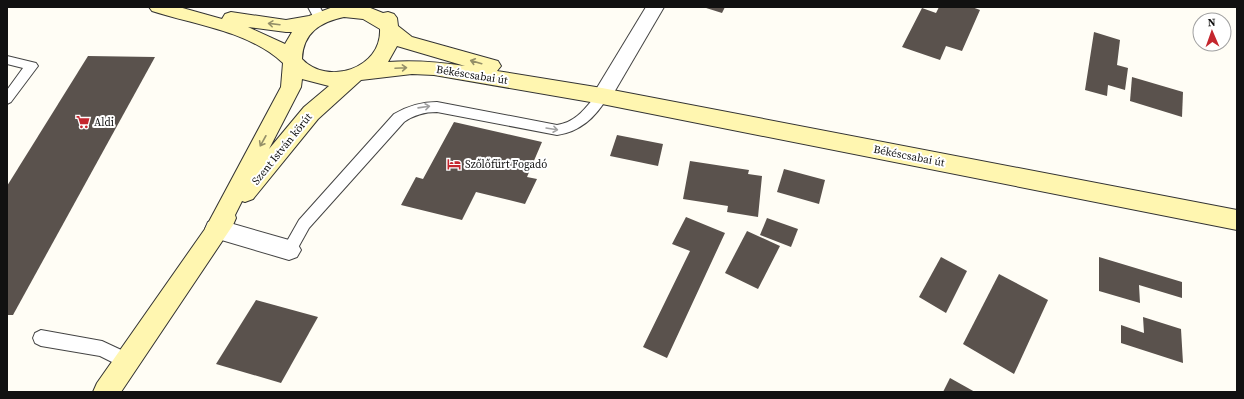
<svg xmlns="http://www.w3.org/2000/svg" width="1244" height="399" font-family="'Source Serif 4',serif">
<rect width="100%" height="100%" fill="#fffdf5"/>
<!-- building -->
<g fill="#5a524d">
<path d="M703 7H725L722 13Z"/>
<path d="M939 7H972L980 10 962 51 946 46 940 60 902 47 922 8 936 13Z"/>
<path d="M1094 32 1120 40 1117 65 1128 68 1125 90 1108 85 1107 96 1085 90Z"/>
<path d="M88 56 155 57 13 315H7V186Z"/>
<path d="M1132 77 1183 92 1182 117 1130 101Z"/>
<path d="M454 122 542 142 527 177 537 179 525 204 476 192 462 220 401 205 416 177 423 179Z"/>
<path d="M617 135 663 144 658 166 610 156Z"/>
<path d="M690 161 749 170 748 174 762 176 758 217 727 212 728 206 683 199Z"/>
<path d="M784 169 825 180 819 204 777 192Z"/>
<path d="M686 217 725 233 667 358 643 347 690 251 672 244Z"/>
<path d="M767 218 798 229 791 247 760 235Z"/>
<path d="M747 231 780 246 758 289 725 273Z"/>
<path d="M941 257 967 271 946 313 919 297Z"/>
<path d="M1099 257 1182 282V298L1139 285 1140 303 1099 291Z"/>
<path d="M999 274 1048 300 1014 374 963 344Z"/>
<path d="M256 300 318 317 281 383 216 364Z"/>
<path d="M1143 317 1181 329 1183 363 1121 343V325L1144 333Z"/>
<path d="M950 378 975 392H943Z"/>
</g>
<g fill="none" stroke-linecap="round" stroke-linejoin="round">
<!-- lane casing -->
<g stroke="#444" stroke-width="2">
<g id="lane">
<path d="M308 7H320L326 19 324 22H316Z"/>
<path d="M7 56 36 63 38 66 11 102 7 104V90L23 68 7 64Z"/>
<path d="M602 91 606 93 608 96C597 116 580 132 557 135L437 112C424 112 414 115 404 122L309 228 294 255 289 256 284 255 282 250 299 220 394 114C408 106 421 102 437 102L557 125C577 122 586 107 598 93Z"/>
<path d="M41 330 102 341 132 355 134 361 132 367 126 369 100 356 41 346 35 343 33 338 35 333Z"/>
</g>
</g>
<!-- street casing -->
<g stroke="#444" stroke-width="2">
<g id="street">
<path d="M646 7H664L609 101 602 104 595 101 592 96Z"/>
<path d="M216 219 289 240 297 243 301 250 297 257 289 260 208 236 205 229 208 222Z"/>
</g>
</g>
<!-- secondary casing -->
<g stroke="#333" stroke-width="2">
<path id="secondary" d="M149 7H179L222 19 225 14 231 12 286 20 309 16 333 7H368L383 13 388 12 394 14 397 18 398 26 412 37 498 61 501 66 497 71 602 88 1237 210V230L602 104 434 75 412 74 361 80 318 119 253 199 245 202 242 201 235 215 236 218 233 225 121 392H93L97 383 205 229 281 87 283 63C249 31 195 25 152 11ZM344 17 363 19 380 29C382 69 327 86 302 59 303 33 320 22 344 17ZM248 27 286 32H292L285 44ZM397 46 465 66C438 62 415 60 388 62ZM302 79 329 86 304 107 269 149 301 87Z"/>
</g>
<!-- lane -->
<use href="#lane" fill="#fff" fill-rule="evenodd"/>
<!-- street -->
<use href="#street" fill="#fff" fill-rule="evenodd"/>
<!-- secondary -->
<use href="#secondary" fill="#fff6b0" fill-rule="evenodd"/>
</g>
<!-- one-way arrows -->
<defs><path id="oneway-shaft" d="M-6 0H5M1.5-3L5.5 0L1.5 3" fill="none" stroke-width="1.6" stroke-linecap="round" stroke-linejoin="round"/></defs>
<g stroke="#948f68">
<use href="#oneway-shaft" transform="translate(274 24) rotate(-173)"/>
<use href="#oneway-shaft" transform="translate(476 62) rotate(-164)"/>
<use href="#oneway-shaft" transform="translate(401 68) rotate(-3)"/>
<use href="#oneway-shaft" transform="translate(263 141) rotate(119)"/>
</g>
<g stroke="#a0a0a0">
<use href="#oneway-shaft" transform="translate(424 107) rotate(-8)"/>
<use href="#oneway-shaft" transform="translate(552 129) rotate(9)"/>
</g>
<!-- icons -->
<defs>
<g id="supermarket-bare" transform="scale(1.08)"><path d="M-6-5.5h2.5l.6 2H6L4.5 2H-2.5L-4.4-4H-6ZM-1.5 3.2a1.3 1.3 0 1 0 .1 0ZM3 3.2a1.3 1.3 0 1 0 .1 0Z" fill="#c4262e" stroke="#fff" stroke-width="2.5" paint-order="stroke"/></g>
<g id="hotel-bare" transform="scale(1.08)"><path d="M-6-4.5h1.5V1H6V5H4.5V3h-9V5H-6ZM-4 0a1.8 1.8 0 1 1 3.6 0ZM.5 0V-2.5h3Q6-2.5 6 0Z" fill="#c4262e" stroke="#fff" stroke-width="2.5" paint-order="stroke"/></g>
</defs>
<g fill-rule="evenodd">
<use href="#supermarket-bare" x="83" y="122"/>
<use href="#hotel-bare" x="454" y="164"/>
</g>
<g text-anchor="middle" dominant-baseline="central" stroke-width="4" stroke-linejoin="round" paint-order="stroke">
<!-- street labels -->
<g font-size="11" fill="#111" stroke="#fff">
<text transform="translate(472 75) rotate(9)">Békéscsabai út</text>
<text transform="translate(282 149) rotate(-51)">Szent István körút</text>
<text transform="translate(909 156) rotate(11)">Békéscsabai út</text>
</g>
<!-- poi labels -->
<g font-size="11" fill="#111" stroke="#fff" text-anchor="start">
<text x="94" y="122">Aldi</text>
<text x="465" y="164">Szőlőfürt Fogadó</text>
</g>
</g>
<!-- border -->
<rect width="1244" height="399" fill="none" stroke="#111111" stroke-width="16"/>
<!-- north arrow -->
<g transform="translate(1212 32) rotate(358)"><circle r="19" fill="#ffffff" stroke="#a0a0a0"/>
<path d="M0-3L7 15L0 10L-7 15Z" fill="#c4262e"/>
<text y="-6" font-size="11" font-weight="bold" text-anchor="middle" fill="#111111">N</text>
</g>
</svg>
